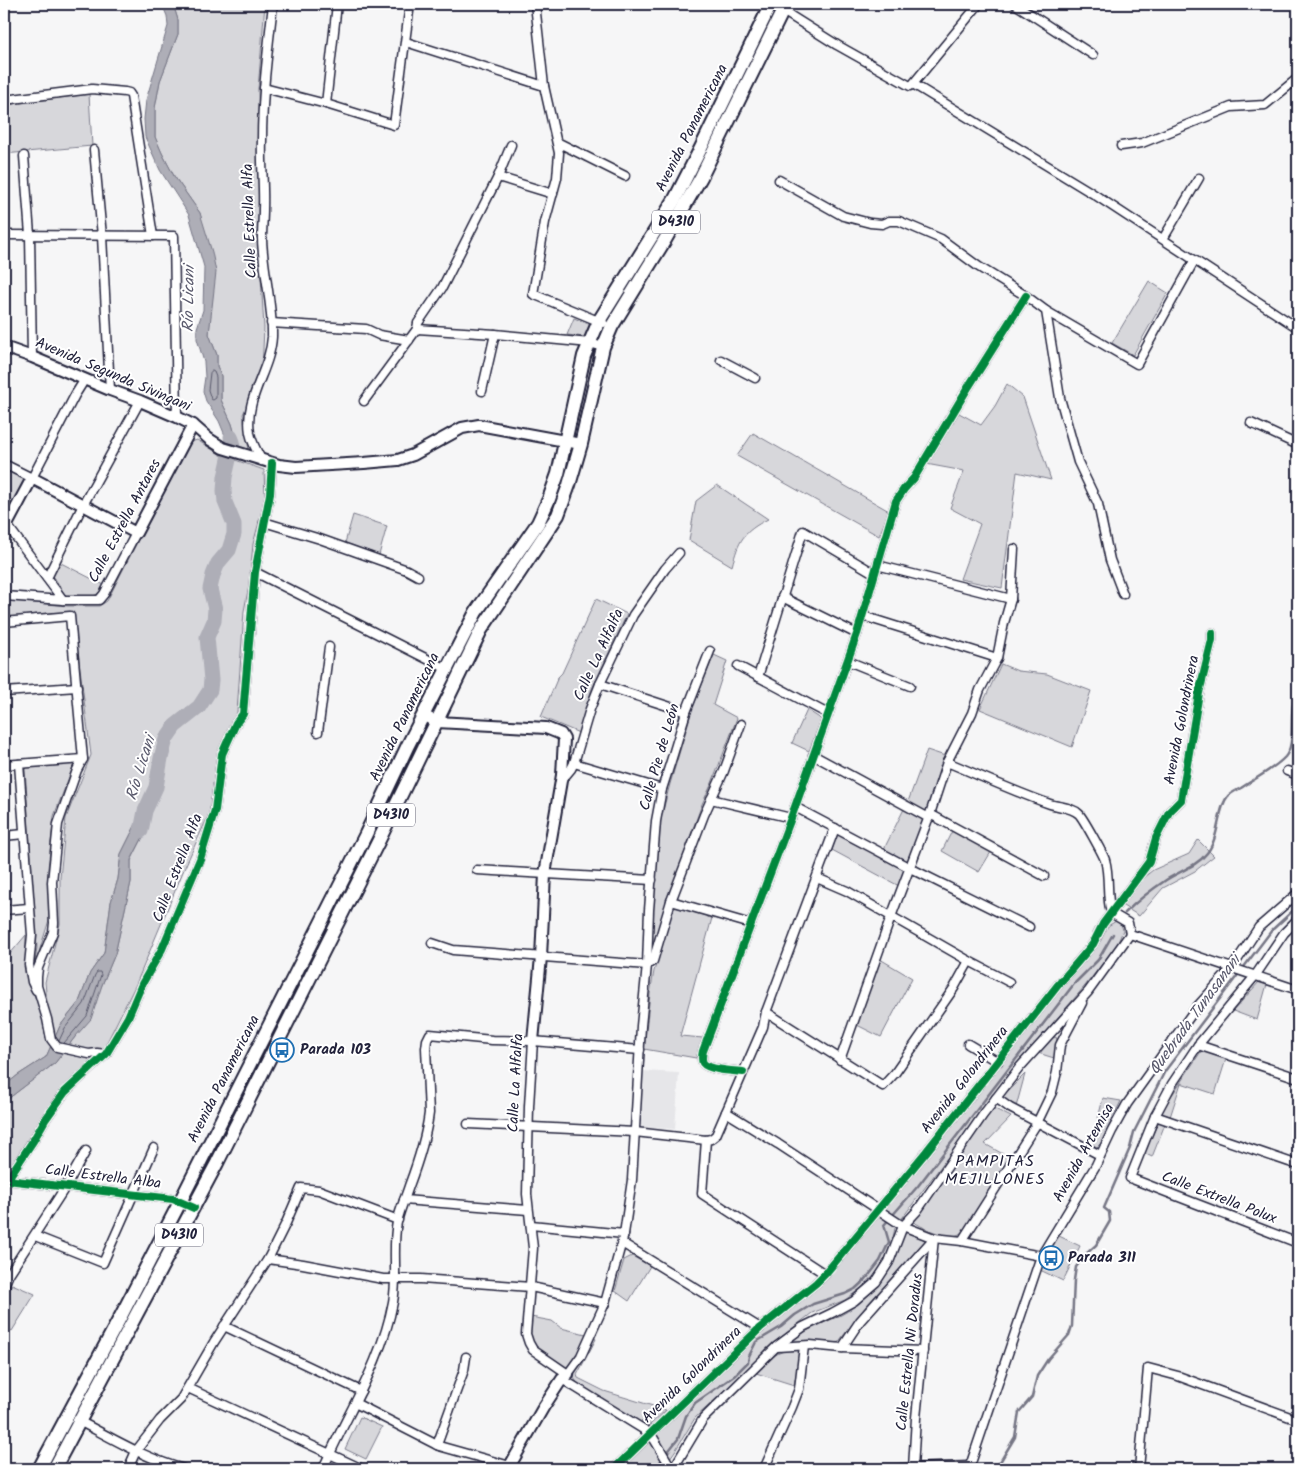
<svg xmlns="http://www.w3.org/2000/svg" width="1302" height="1473" font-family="Kalam,sans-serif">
<rect width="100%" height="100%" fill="#f6f6f7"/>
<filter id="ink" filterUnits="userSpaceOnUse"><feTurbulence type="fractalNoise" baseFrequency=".02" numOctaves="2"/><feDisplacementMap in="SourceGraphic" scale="10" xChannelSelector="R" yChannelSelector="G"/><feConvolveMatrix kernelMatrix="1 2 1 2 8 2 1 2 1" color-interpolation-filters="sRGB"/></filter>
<g filter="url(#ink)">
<!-- built -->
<path fill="#e6e6e9" d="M642 1071 679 1073 675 1129 643 1128 640 1125Z"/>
<!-- green -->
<g fill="#d7d7db" stroke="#7c7c8b">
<path d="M173 4H265L258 89 259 148 262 181 259 244 264 328 262 371 256 389 243 414 249 450 239 449 232 424 221 400V376L217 366V355L209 334 213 289 200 213 174 176 162 153 155 137V108L160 81 178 34V20Z"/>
<path d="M89 94 92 146 4 154V105Z"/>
<path d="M1149 281 1168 293 1133 355 1112 343Z"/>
<path d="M574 318 591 325 585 337 567 335Z"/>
<path d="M1007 384 1023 397 1051 480 1017 472 1002 588 960 579 980 524 950 508 964 471 926 464 959 413 981 425 995 406Z"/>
<path d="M753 433 889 511 879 536 737 456Z"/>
<path d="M197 440 221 455 264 470 265 500 253 544 249 585 244 611 237 712 217 755 209 814 185 867 136 984 103 1050H92L69 1045 75 1037 102 985 115 954 131 882V861L144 835 150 809 142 812 121 854 118 879 111 902 104 953 90 973 79 1002 60 1026 46 1057 18 1075 4 1086V961L26 935 25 973 39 1007 47 1004 45 982 60 924V878L66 818 91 755 73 613 4 618V600L68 606H99L107 601 188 443Z"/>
<path d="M4 469 26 480 4 521Z"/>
<path d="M717 485 768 519C743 532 739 540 732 566L689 540 696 501Z"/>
<path d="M353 515 387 526 379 555 345 543Z"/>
<path d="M59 562 106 586C94 601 84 597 66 596L52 574Z"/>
<path d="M596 599 627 614 591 691 579 733 541 717 558 677 562 673Z"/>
<path d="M714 655 727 661 713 705 737 718 712 783 702 804 687 845 651 955 654 892 661 818 670 784 693 707Z"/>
<path d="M1001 664 1018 671 1047 674 1091 691 1072 747 980 709Z"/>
<path d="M807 710 818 717 821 720 809 751 792 743Z"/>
<path d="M927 750 945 756 909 862 884 849 909 799Z"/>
<path d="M407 760 410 763 193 1201 188 1198Z"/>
<path d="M74 764 54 816 48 868 49 920 34 968 37 948 25 768Z"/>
<path d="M952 831 991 852 979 872 942 851Z"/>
<path d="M837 834 906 871 899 886 832 850Z"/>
<path d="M1198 840 1214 856 1195 871 1163 888 1139 916 1123 906 1134 885 1153 870 1189 854Z"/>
<path d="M678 907 712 918 680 1036 703 1038 696 1058 644 1049 650 994 654 971 672 912 674 908Z"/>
<path d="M1116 921 1121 924 1123 930 1117 945 1085 986 1015 1067 903 1217 895 1228 891 1247 878 1272 860 1289 845 1300 812 1313 766 1349 748 1370 695 1418 675 1451 662 1469H622L764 1329 820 1286 888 1204 1072 973 1100 942 1108 926Z"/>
<path d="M880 959 912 978 881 1037 855 1024Z"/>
<path d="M1259 982 1267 984 1257 1020 1233 1011Z"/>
<path d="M1056 1037 1057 1040 1054 1058 1038 1053 1052 1038Z"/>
<path d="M1202 1050 1226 1059 1215 1094 1181 1083 1170 1117 1160 1113Z"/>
<path d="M63 1053 94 1060 58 1092 4 1176V1102L55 1063Z"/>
<path d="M1025 1074 1016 1107 1002 1097Z"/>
<path d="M1103 1098 1121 1101 1101 1143 1097 1147 1087 1142 1093 1139Z"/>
<path d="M992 1109H995L1011 1117 985 1144 1010 1158 964 1230C962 1232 960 1234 957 1235 947 1239 923 1228 914 1222L938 1186Z"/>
<path d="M1159 1121 1165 1124 1152 1157 1144 1153Z"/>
<path d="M906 1231 926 1240 866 1306 837 1344 790 1343C805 1329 823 1324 841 1315 858 1306 876 1290 886 1274 894 1261 899 1245 906 1231Z"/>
<path d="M1057 1235 1080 1246 1063 1281 1040 1270Z"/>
<path d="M632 1256 650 1266 629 1301 615 1291 624 1260Z"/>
<path d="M12 1284 35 1294 12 1331 4 1326V1297Z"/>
<path d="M531 1317 552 1321 561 1328 586 1334 580 1350 569 1367 565 1368C541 1352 524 1349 531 1317Z"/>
<path d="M593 1337 596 1339 577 1375 578 1378 604 1391 666 1410 650 1425 643 1426 578 1384 574 1378 575 1373Z"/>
<path d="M801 1349 794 1385 756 1373C774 1356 775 1350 801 1349Z"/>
<path d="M360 1417 382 1427 366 1459 345 1449Z"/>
</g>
<!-- water -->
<g fill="#aeaeb7" stroke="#767685">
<path d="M162 4H173L178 20V34L160 81 155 108V137L162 153 174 176 200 213 212 252 216 272 209 334 217 355V366L221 376V400L232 424 239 449 229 445 219 421 206 401 203 391 205 377 204 362 197 339V328L203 310 204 267 189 215 160 170 145 137 144 119 146 100 168 26 167 16Z"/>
<path d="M150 809 144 835 131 860V882L115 954 102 985 91 1019 75 1037 55 1063 4 1102V1086L18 1075 46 1057 60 1026 79 1002 90 973 104 953 111 902 118 879 121 854 142 812Z"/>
</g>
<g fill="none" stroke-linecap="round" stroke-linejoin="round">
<!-- shore -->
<g stroke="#5a5a6d" stroke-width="1">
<path d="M212 371 214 372 216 377V398L213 400 211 399 208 390 210 373Z"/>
<path d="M59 1041 65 1028 84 1004 95 975 97 972H100L101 975 87 1016 64 1043"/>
</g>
<!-- stream -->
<g stroke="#767685" stroke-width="2.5">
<path d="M1125 913C1138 900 1151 890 1166 880 1180 871 1197 866 1207 853 1220 837 1217 809 1228 796 1231 793 1237 790 1241 788 1254 779 1274 769 1285 757 1298 742 1286 708 1298 692"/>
<path d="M666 1454 678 1439 686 1416 695 1403 734 1376 748 1362 749 1356 756 1342 781 1327 795 1315 813 1304 845 1294 855 1289 866 1279 880 1261 889 1242 884 1225 918 1186 1074 984 1098 960 1113 934"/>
<path d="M655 1469 663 1458"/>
<path d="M994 1469 1000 1462 1015 1437 1019 1412 1032 1397 1037 1376 1048 1359 1069 1335 1072 1326 1074 1280 1076 1267 1086 1254 1096 1245 1110 1221 1109 1212 1104 1208 1130 1148 1134 1132 1165 1071 1272 930 1298 906"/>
</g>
<!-- river -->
<path stroke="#aeaeb7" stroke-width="15" d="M141 831 145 811 156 787 161 758 166 739 175 726 199 707 210 690 211 680 207 637 214 621 215 609 210 589 213 575 218 563 229 550 234 534V524L225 502 224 491 225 477 233 442 231 437"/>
<!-- minor casing -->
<g stroke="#22223b" stroke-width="11">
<g id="minor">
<path d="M535 4 544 86 559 153 557 178 545 222 533 294 603 323"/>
<path d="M979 4 913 84 1092 193 1298 328"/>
<path d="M1015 4 1093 55"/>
<path d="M783 11 837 45 910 86"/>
<path d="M406 42 544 86"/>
<path d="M264 88 326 104 394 125 410 4"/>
<path d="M4 100 92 89 125 92 129 93 131 96 153 236"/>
<path d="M326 104 337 4"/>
<path d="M557 142 625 176"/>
<path d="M1121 146 1142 143 1231 107 1265 105 1298 78"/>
<path d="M94 150 102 236 110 390"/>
<path d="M24 156 30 235 32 357"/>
<path d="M498 177 553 194"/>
<path d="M779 180 843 216 870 223 882 224 889 221H899L941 239 979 267 1026 296 1046 311 1060 398 1078 462 1098 504 1110 560 1123 594"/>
<path d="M4 235 174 236 177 417"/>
<path d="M1163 239 1199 178"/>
<path d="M1046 311 1137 364 1194 261"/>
<path d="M271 323 366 329 379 335 409 340"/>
<path d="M417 329 495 334 590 343 603 347"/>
<path d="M721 360 755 378"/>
<path d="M482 391 495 334"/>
<path d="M364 401 417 329 418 323 442 288 498 177 511 145"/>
<path d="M1251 423 1298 445"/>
<path d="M262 461C257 452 252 443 250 433 244 398 270 371 272 337 273 306 263 271 262 239 262 229 263 219 263 209 264 186 261 163 262 140 262 94 268 49 273 4"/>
<path d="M4 464 32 478 75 395 85 379"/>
<path d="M264 522 320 539 407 570 418 576"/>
<path d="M7 525 63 600"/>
<path d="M877 565 1011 599"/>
<path d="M255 572 447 669"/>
<path d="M47 578 83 505 140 401"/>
<path d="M4 596 63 600H99L104 594 136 533"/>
<path d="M782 597 857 634"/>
<path d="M863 616 997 658"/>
<path d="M4 622 70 616 83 759 77 770 58 824 52 882 54 923 53 932 38 968 37 977V986L47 1019 51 1039 57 1047 89 1054 97 1053 106 1054"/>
<path d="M848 661 910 686"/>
<path d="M738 666 828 714"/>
<path d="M758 677 803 531 874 573"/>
<path d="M600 684 686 712"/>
<path d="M4 692 77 687"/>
<path d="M318 732 329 647"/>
<path d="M813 755 929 818"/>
<path d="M947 762C981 776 1015 792 1050 804 1059 807 1072 807 1079 814 1083 818 1103 854 1105 860 1110 877 1106 896 1111 913L1128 923 1130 934"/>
<path d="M574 763 662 789"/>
<path d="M19 764 32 935 29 965 32 982 36 990"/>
<path d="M4 765 83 759"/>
<path d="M1287 771 1298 775"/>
<path d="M562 775H566L571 769 574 763 590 709 600 684 633 615 665 569 679 553"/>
<path d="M711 799 791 818"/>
<path d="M795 807 910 868 1029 927"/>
<path d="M930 814 1044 876"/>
<path d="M4 836 24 834"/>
<path d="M477 870 652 880"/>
<path d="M817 878 847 891 969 961 1009 982"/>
<path d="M671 901 751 924"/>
<path d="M4 910 29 908"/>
<path d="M1298 919 1284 933 1255 976 1198 1045 1172 1084 1155 1116 1130 1178 1298 1243"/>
<path d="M1130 934 1298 990"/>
<path d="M432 943 453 950 647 965 653 961 671 901 704 815 724 771 741 724"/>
<path d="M766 1012 883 1086 895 1073 954 988 969 961"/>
<path d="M533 1041 529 1106 527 1194 533 1248 526 1334 529 1343 533 1350 568 1374 581 1356 605 1303 624 1234 632 1180 641 1026 647 965 649 910 656 821 662 789 671 761 686 712 710 651"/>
<path d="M968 1044 998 1062"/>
<path d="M1198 1045 1298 1078"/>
<path d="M840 1060 891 917 930 814 947 762 972 713 980 690 997 658 1004 623 1011 599 1014 549"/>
<path d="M743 1072C734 1071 708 1070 703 1063 701 1059 702 1055 703 1051L791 818 857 634 896 501 904 489 914 478 969 386 1026 296"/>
<path d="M996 1098 1010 1108 1100 1155"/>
<path d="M726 1112 778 1144 903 1226 934 1238 962 1241 1041 1256"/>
<path d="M1155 1116 1298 1165"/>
<path d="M468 1124 635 1132 706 1140 711 1139 716 1135 763 1027 766 1012 835 828"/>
<path d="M706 1140 702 1194 825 1274"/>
<path d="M404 1200 528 1210"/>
<path d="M184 1204 173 1199 7 1180 33 1141 45 1120 65 1092 106 1054 128 1017 142 984 162 949 200 859 215 810 222 754 236 723 243 714 255 572 270 494 272 463"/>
<path d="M531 1225 624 1234"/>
<path d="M35 1236 103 1263 154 1148"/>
<path d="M962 1241 1037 1123 1052 1092 1057 1072 1060 1045 1082 1003"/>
<path d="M622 1243 760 1328"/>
<path d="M268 1259 303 1264 383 1279H421L531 1287 605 1303"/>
<path d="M4 1286 9 1274 66 1186 86 1151"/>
<path d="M224 1326 361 1391"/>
<path d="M777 1347 810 1345 842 1348 923 1351"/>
<path d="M842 1348 860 1321 934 1238"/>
<path d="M562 1379 651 1434 672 1469"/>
<path d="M188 1388 362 1469"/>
<path d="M355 1403 439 1446 510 1466"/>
<path d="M77 1420C112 1438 146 1459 184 1469"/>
<path d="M437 1445 464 1370 466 1357"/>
<path d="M913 1468 916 1418 934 1238"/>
<path d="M128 1469 136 1451 160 1420 181 1399 214 1342 268 1259 286 1223 301 1188 319 1190 398 1220"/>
<path d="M323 1469C347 1413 382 1362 393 1302 398 1276 392 1248 397 1222 400 1210 405 1198 409 1186 418 1162 426 1138 429 1113L426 1048 427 1040 430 1034 492 1040 533 1041 640 1050"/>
<path d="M614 1469 760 1328 816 1283 825 1274 926 1152 1058 985 1093 944 1103 924 1149 862 1156 838 1169 812 1181 800 1199 693 1212 640V633"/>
<path d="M673 1469 703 1419 776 1347 803 1327 832 1313 854 1301 876 1282 889 1262 903 1226 917 1211 983 1115 1020 1067 1088 992 1130 934"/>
<path d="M764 1469 792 1407 799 1389 804 1346"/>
<path d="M882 1469 970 1466"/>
<path d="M969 1469 1041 1256 1096 1165 1112 1131 1127 1104 1196 1008 1232 968 1259 927 1298 893"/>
<path d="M1139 1469 1148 1368 1178 1376 1298 1420"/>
</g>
</g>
<!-- tertiary casing -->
<g stroke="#22223b" stroke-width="14">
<g id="tertiary">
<path d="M4 347 32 357 110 390 140 401 177 417 193 425 209 439 223 448 279 465 296 467 364 463 398 460 413 455 462 428 479 425 581 444"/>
<path d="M4 526 7 525 32 478 136 533 193 425"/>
<path d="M423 715 437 722 546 728 561 734 564 739 562 775 545 874 541 957 533 1041"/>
<path d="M508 1469 543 1408 562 1379 568 1374"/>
</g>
</g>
<!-- primary casing -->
<g stroke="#22223b" stroke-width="16">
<g id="primary">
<path d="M39 1469 121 1316 180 1202 366 834 408 745 476 612 538 523 549 499 558 474 584 356 599 321 675 199 701 148 771 4"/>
<path d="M54 1469 217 1163 380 838 481 630 558 515 569 485 581 444 603 347 612 326 666 238 701 177 786 4"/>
</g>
</g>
<!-- minor -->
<use href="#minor" stroke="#fff" stroke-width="8"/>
<!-- tertiary -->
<use href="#tertiary" stroke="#fff" stroke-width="10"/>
<!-- primary -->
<use href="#primary" stroke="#fff" stroke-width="12"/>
<!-- cycleway casing -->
<g stroke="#fff" stroke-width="11">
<g id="cycleway">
<path d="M743 1072C734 1071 708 1070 703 1063 701 1059 702 1055 703 1051L791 818 857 634 896 501 904 489 914 478 969 386 1026 296"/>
<path d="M194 1208 173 1199 7 1180 33 1141 45 1120 65 1092 106 1054 128 1017 142 984 162 949 200 859 215 810 222 754 236 723 243 714 255 572 270 494 272 463"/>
<path d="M614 1469 760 1328 816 1283 825 1274 926 1152 1058 985 1093 944 1103 924 1149 862 1156 838 1169 812 1181 800 1199 693 1212 640V633"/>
</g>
</g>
<!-- cycleway -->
<use href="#cycleway" stroke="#00873e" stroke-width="8"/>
</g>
</g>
<!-- icons -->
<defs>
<g id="bus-ring" transform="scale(1.25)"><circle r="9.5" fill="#fff" stroke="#1f6fb2" stroke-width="1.5"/><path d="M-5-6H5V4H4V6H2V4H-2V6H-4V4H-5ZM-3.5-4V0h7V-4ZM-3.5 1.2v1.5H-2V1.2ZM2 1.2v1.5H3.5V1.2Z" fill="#1f6fb2"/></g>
</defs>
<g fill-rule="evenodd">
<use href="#bus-ring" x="282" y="1050"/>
<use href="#bus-ring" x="1051" y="1258"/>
</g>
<g text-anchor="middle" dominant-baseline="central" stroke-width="4" stroke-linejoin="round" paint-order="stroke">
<!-- shield labels -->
<g fill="#fff" stroke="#646476" stroke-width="1">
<rect x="652" y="210.5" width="48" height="23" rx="4"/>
<rect x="367" y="803.5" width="48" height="23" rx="4"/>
<rect x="155" y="1223.5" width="48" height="23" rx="4"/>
</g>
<g font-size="14" font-weight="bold" fill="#22223b">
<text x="676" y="222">D4310</text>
<text x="391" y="815">D4310</text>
<text x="179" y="1235">D4310</text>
</g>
<!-- street labels -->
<g font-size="15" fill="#22223b" stroke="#fff">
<text transform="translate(692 128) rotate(-63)">Avenida Panamericana</text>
<text transform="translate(250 221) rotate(-92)">Calle Estrella Alfa</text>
<text transform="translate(113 375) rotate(23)">Avenida Segunda Sivingani</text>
<text transform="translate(125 521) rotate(-62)">Calle Estrella Antares</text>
<text transform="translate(599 655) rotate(-65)">Calle La Alfalfa</text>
<text transform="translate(405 717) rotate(-64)">Avenida Panamericana</text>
<text transform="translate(1182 720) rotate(-79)">Avenida Golondrinera</text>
<text transform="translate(660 757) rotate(-74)">Calle Pie de León</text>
<text transform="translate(178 868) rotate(-69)">Calle Estrella Alfa</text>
<text transform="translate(224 1079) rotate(-63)">Avenida Panamericana</text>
<text transform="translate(965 1080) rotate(-52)">Avenida Golondrinera</text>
<text transform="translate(516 1083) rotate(-87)">Calle La Alfalfa</text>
<text transform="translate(1084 1153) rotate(-61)">Avenida Artemisa</text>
<text transform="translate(103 1177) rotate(7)">Calle Estrella Alba</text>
<text transform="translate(1219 1198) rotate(21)">Calle Extrella Polux</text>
<text transform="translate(910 1352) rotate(-84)">Calle Estrella Ni Doradus</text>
<text transform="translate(692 1375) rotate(-44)">Avenida Golondrinera</text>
</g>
<!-- poi labels -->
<g font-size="15" font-weight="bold" fill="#22223b" stroke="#fff" text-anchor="start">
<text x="300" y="1050">Parada 103</text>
<text x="1068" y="1258">Parada 311</text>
</g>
<!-- water labels -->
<g font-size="16" font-style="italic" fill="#5a5a6d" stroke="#fff">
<text transform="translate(189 299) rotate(-89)">Río Licani</text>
<text transform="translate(141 768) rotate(-73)">Río Licani</text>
<text transform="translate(1195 1015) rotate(-54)">Quebrada Tunasanani</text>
</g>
<!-- neighbourhood labels -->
<g font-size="16" letter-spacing="1" fill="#22223b" stroke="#fff">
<text x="995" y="1161">PAMPITAS<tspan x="995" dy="18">MEJILLONES</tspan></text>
</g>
</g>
<!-- margin -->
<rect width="1302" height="1473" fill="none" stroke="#fff" stroke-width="20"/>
<rect x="10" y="10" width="1282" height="1453" fill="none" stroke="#22223b" stroke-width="2" filter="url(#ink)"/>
</svg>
